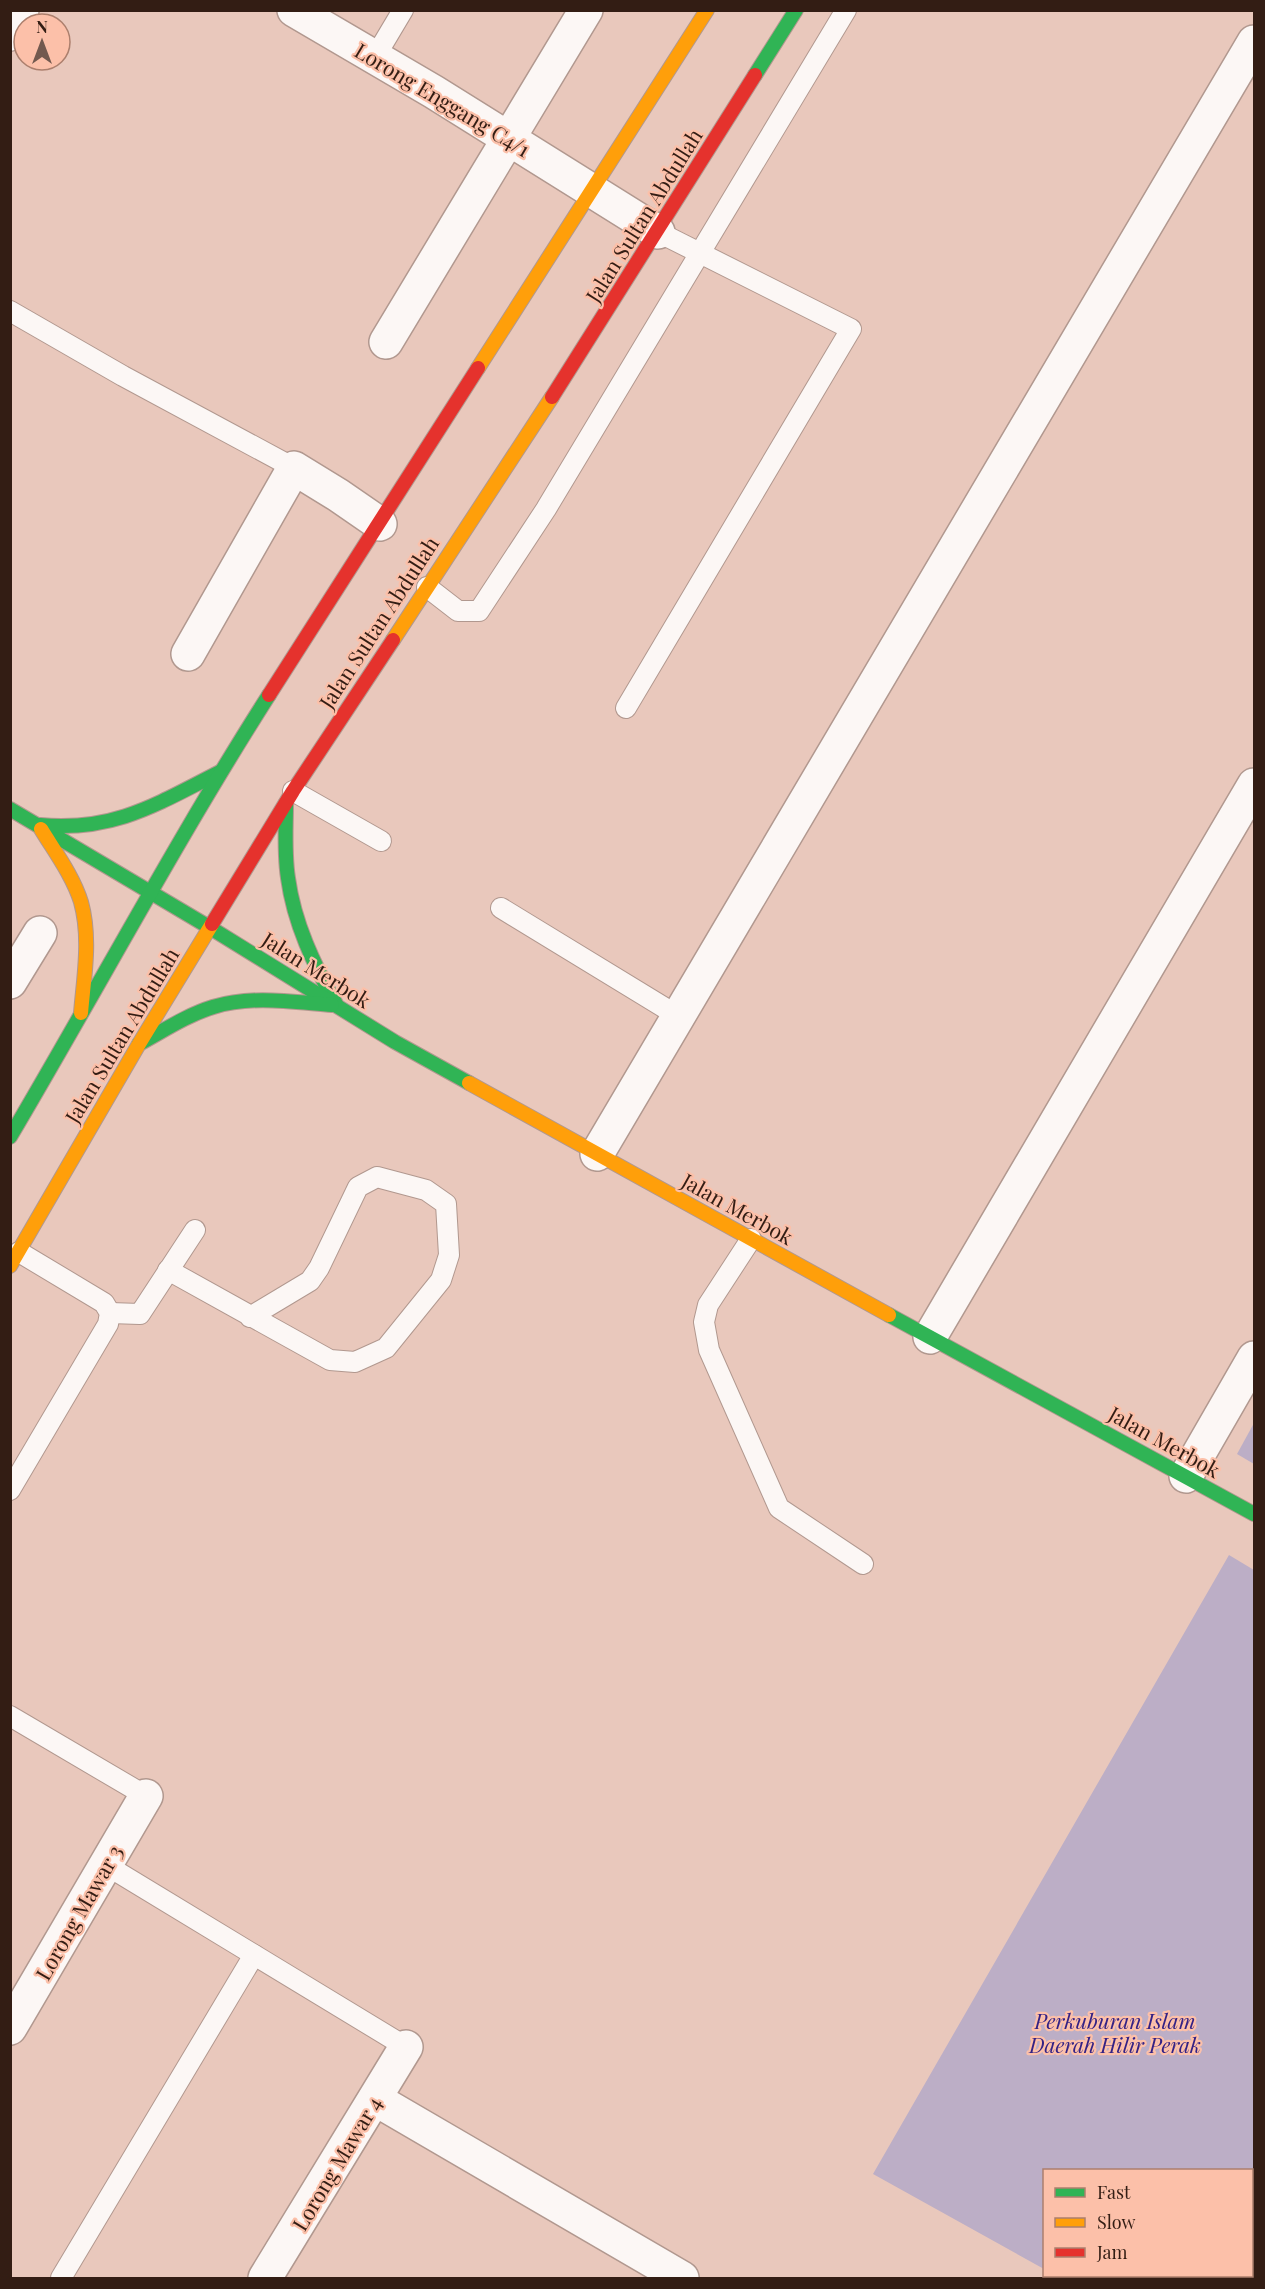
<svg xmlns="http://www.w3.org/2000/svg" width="1265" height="2289" font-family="'Playfair Display',serif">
<rect width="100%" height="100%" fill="#e9c8bc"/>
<!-- green -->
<g fill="#bcaec6">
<path d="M1254 1423V1464L1237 1454Z"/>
<path d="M1229 1555 1254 1570V2278H1061L1056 2276H1252V2170H1044V2269L873 2174Z"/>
</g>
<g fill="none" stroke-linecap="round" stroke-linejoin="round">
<!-- lane casing -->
<g stroke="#b1988f" stroke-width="22">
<g id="lane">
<path d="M375 57 403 10"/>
<path d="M10 311 123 376 294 468"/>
<path d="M427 587 458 611H479L546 509 846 10"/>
<path d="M626 708 851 329 658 232"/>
<path d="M293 791 381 841"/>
<path d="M501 908 678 1016"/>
<path d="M751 1239 708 1305 704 1322 709 1350 779 1508 863 1564"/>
<path d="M168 1270 330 1360 355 1362 386 1348 441 1280 449 1255 446 1204 426 1190 377 1177 358 1187 319 1268 310 1281 250 1317"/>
<path d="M110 1313 140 1314 195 1230"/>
<path d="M10 1490 108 1324 110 1313 104 1303 19 1252"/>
<path d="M10 1716 146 1796"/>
<path d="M106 1865 406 2047"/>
<path d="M61 2278 254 1955"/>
</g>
</g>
<!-- street casing -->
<g stroke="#b1988f" stroke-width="36">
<g id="street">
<path d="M294 10 434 92 658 232"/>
<path d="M10 34 22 10"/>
<path d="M386 342 586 10"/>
<path d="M188 654 294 468 338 495 380 524"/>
<path d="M10 982 40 933"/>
<path d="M597 1154 1254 42"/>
<path d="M930 1337 1254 785"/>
<path d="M1186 1476 1254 1358"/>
<path d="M10 2028 146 1796"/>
<path d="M375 2099 682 2278"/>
<path d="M265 2278 406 2047"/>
</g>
</g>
<!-- fast casing -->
<g stroke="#b1988f" stroke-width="16">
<g id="fast">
<path d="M755 75 796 10"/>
<path d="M286 803C286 828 284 853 288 878 294 923 314 965 336 1004"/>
<path d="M10 809 209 927 395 1042 469 1083"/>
<path d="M40 825C114 832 157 804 220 772"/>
<path d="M139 1044C163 1031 187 1015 213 1007 252 995 293 1002 332 1005"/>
<path d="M10 1137C97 990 177 839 269 695"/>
<path d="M889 1315 1254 1514"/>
</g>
</g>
<!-- slow casing -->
<g stroke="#b1988f" stroke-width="16">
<g id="slow">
<path d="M478 368 707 10"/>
<path d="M393 640 552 397"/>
<path d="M41 829C55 852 73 876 81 902 91 938 84 977 81 1013"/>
<path d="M469 1083 889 1315"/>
<path d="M10 1266 139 1044 212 924"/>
</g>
</g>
<!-- jam casing -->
<g stroke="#b1988f" stroke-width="16">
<g id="jam">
<path d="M552 397 755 75"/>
<path d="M269 695 478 368"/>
<path d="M212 924 293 791 393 640"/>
</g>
</g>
<!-- lane -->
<use href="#lane" stroke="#fcf7f5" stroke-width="20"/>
<!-- street -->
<use href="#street" stroke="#fcf7f5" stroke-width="33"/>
<!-- fast -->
<use href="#fast" stroke="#30b455" stroke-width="14"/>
<!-- slow -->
<use href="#slow" stroke="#ff9f0a" stroke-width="14"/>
<!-- jam -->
<use href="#jam" stroke="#e5322d" stroke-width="14"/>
</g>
<g text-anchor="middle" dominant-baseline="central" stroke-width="4.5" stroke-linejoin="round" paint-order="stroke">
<!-- street labels -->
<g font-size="21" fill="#331d14" stroke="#fcc0a9">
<text transform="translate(443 99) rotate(31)">Lorong Enggang C4/1</text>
<text transform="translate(643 215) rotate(-58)">Jalan Sultan Abdullah</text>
<text transform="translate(378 622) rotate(-57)">Jalan Sultan Abdullah</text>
<text transform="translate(317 969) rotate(32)">Jalan Merbok</text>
<text transform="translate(121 1035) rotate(-59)">Jalan Sultan Abdullah</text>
<text transform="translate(738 1208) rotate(29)">Jalan Merbok</text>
<text transform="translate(1165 1441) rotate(29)">Jalan Merbok</text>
<text transform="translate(78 1912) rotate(-60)">Lorong Mawar 3</text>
<text transform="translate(336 2163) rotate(-59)">Lorong Mawar 4</text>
</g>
<!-- park labels -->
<g font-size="21" font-style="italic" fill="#332185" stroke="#fcc0a9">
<text x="1115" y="2020">Perkuburan Islam<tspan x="1115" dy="24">Daerah Hilir Perak</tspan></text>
</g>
</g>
<!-- border -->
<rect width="1265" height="2289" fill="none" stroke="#331d14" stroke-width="24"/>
<!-- legend -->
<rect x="1043" y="2169" width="210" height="108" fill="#fcc0a9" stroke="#ac7f6d" stroke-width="1.5"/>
<rect x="1055" y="2188" width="30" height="9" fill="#30b455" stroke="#ac7f6d" stroke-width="1.5"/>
<text x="1097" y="2199" font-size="18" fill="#331d14">Fast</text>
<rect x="1055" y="2218" width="30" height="9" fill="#ff9f0a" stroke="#ac7f6d" stroke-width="1.5"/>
<text x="1097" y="2229" font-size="18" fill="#331d14">Slow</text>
<rect x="1055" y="2248" width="30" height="9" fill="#e5322d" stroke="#ac7f6d" stroke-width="1.5"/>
<text x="1097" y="2259" font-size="18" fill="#331d14">Jam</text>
<!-- north arrow -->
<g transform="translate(42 42)"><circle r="28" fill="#fcc0a9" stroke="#ac7f6d" stroke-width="1.5"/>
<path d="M0-4.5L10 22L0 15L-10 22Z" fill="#73594f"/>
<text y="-9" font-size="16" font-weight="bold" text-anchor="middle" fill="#331d14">N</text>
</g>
</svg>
